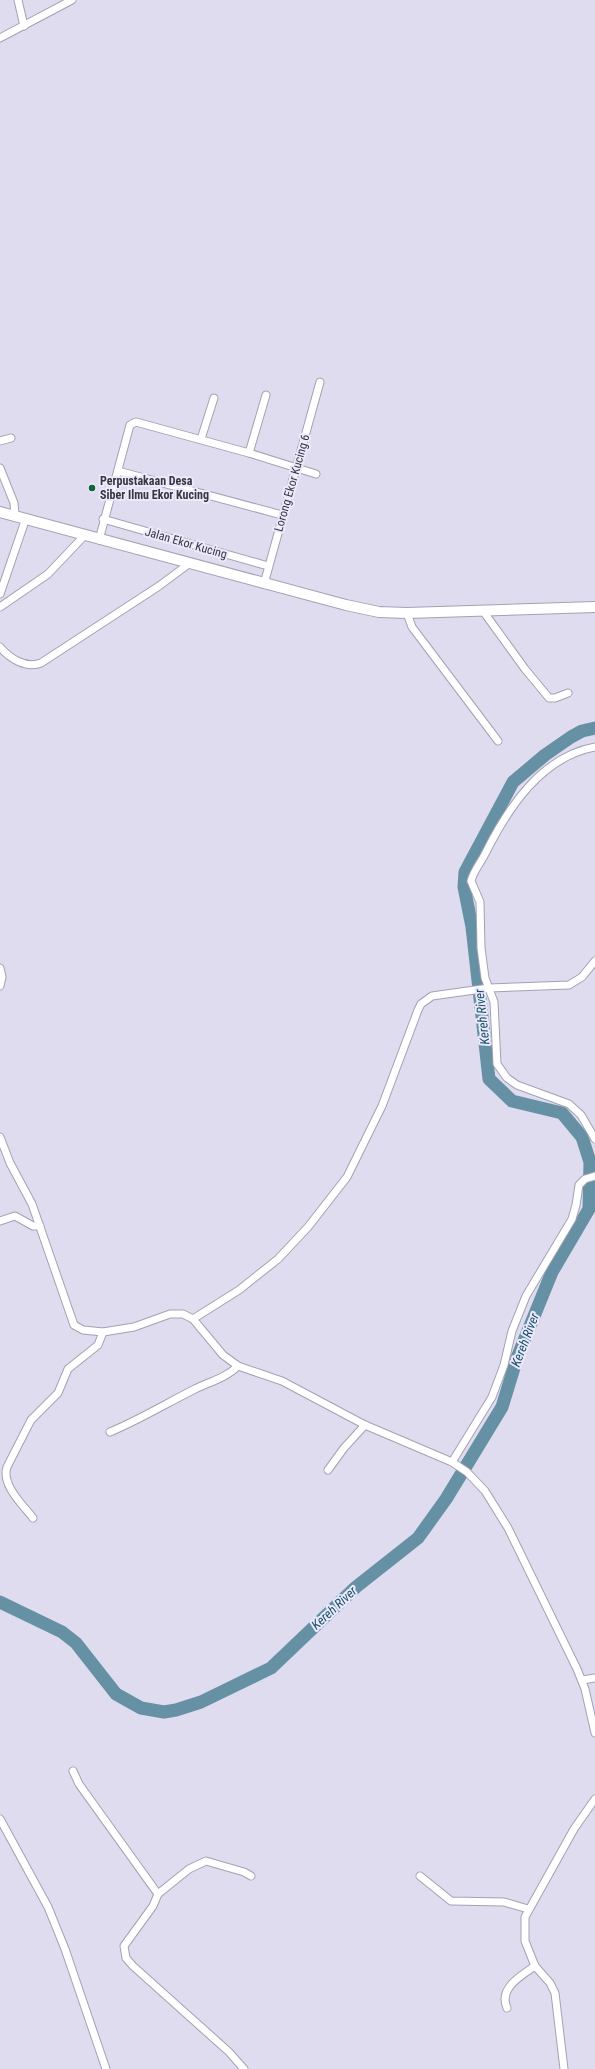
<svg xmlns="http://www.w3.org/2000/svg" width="595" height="2069" font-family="'Roboto Condensed',sans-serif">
<rect width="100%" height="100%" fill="#dfdcef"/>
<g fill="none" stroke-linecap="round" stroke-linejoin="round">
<!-- river -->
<path stroke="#6691a4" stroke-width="13" d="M0 1602 62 1632 76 1643 116 1694 141 1708 164 1712 176 1710 201 1702 271 1668 356 1587 418 1538 446 1499 502 1407 517 1358 552 1272 589 1209 590 1162 582 1137 562 1113 512 1101 489 1079 472 927 464 887 465 872 513 782 545 755 571 737 582 731 595 728"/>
<!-- street casing -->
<g stroke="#a4a1b3" stroke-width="9">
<g id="street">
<path d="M18 0 24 26"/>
<path d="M0 38 72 0"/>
<path d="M201 439 214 398"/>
<path d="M0 441 11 438"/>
<path d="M249 453 266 395"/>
<path d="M0 468 14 503 15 515"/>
<path d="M118 471 282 515"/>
<path d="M103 519 268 566"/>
<path d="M99 540 130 425 136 422 249 453 316 474"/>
<path d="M264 584 320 382"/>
<path d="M0 594 26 518"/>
<path d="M0 607 48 574 84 536"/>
<path d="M483 611 525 669 549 698H555L568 693"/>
<path d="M407 613 412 627 498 741"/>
<path d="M0 647C9 658 26 669 41 663L159 586 190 563"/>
<path d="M595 747C541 757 508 808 485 854 481 862 473 872 471 881L480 902 481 948 485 978 494 1002 497 1064 507 1078 517 1085 569 1104 581 1115 595 1139"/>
<path d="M0 968 2 977 0 986"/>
<path d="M0 1137 10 1163 32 1204 74 1325 83 1330 103 1332 134 1327 170 1314H183L193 1319 223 1355 238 1366 282 1381 365 1425 452 1462 467 1472 485 1491 508 1528 577 1669 585 1689 595 1733"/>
<path d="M0 1221 15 1216 33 1226H40"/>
<path d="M193 1319 239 1290 278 1259 308 1227 347 1177 382 1106 418 1010 421 1004 432 996 489 988 569 985 582 977 595 961"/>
<path d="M110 1432C139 1420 167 1403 195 1389 209 1382 226 1378 238 1366"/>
<path d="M452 1462 492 1397 504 1365 512 1331 526 1296 572 1219 576 1205 579 1185 585 1179 595 1176"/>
<path d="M328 1470 344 1448 365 1425"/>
<path d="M33 1518C23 1505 1 1485 7 1467L31 1420 58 1393 68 1369 98 1345 103 1332"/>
<path d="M582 1680 595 1678"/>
<path d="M73 1771 79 1784 158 1894 153 1906 124 1946 126 1958 133 1966 229 2052 244 2069"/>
<path d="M0 1819 48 1907 65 1949 106 2069"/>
<path d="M420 1876 451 1901 504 1902 528 1909"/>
<path d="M158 1894 189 1869 206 1861 244 1872 251 1876"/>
<path d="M507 2008C498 1988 522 1975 535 1966"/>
<path d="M564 2069 555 1993 550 1983 535 1966 525 1941V1917L574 1829 595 1799"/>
</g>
</g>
<!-- secondary casing -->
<g stroke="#a4a1b3" stroke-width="12">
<path id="secondary" d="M0 512 346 605 379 612 407 613 595 607"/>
</g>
<!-- street -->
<use href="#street" stroke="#fff" stroke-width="7"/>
<!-- secondary -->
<use href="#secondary" stroke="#fff" stroke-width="10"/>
</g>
<!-- markers -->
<circle fill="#0e6638" stroke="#ece9fd" stroke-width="1.5" cx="92" cy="488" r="4"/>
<g text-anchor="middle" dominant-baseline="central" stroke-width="4" stroke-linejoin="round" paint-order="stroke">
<!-- poi labels -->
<g font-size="12" font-weight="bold" fill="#38363e" stroke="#ece9fd" text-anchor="start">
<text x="100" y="481">Perpustakaan Desa<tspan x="100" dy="14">Siber Ilmu Ekor Kucing</tspan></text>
</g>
<!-- street labels -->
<g font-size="12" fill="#38363e" stroke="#ece9fd">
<text transform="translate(292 483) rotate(-74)">Lorong Ekor Kucing 6</text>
<text transform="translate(186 543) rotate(16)">Jalan Ekor Kucing</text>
</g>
<!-- water labels -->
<g font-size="13" font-style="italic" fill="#175266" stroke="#ece9fd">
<text transform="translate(482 1017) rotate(-96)">Kereh River</text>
<text transform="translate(525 1340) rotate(-69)">Kereh River</text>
<text transform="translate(334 1608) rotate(-43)">Kereh River</text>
</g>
</g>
</svg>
